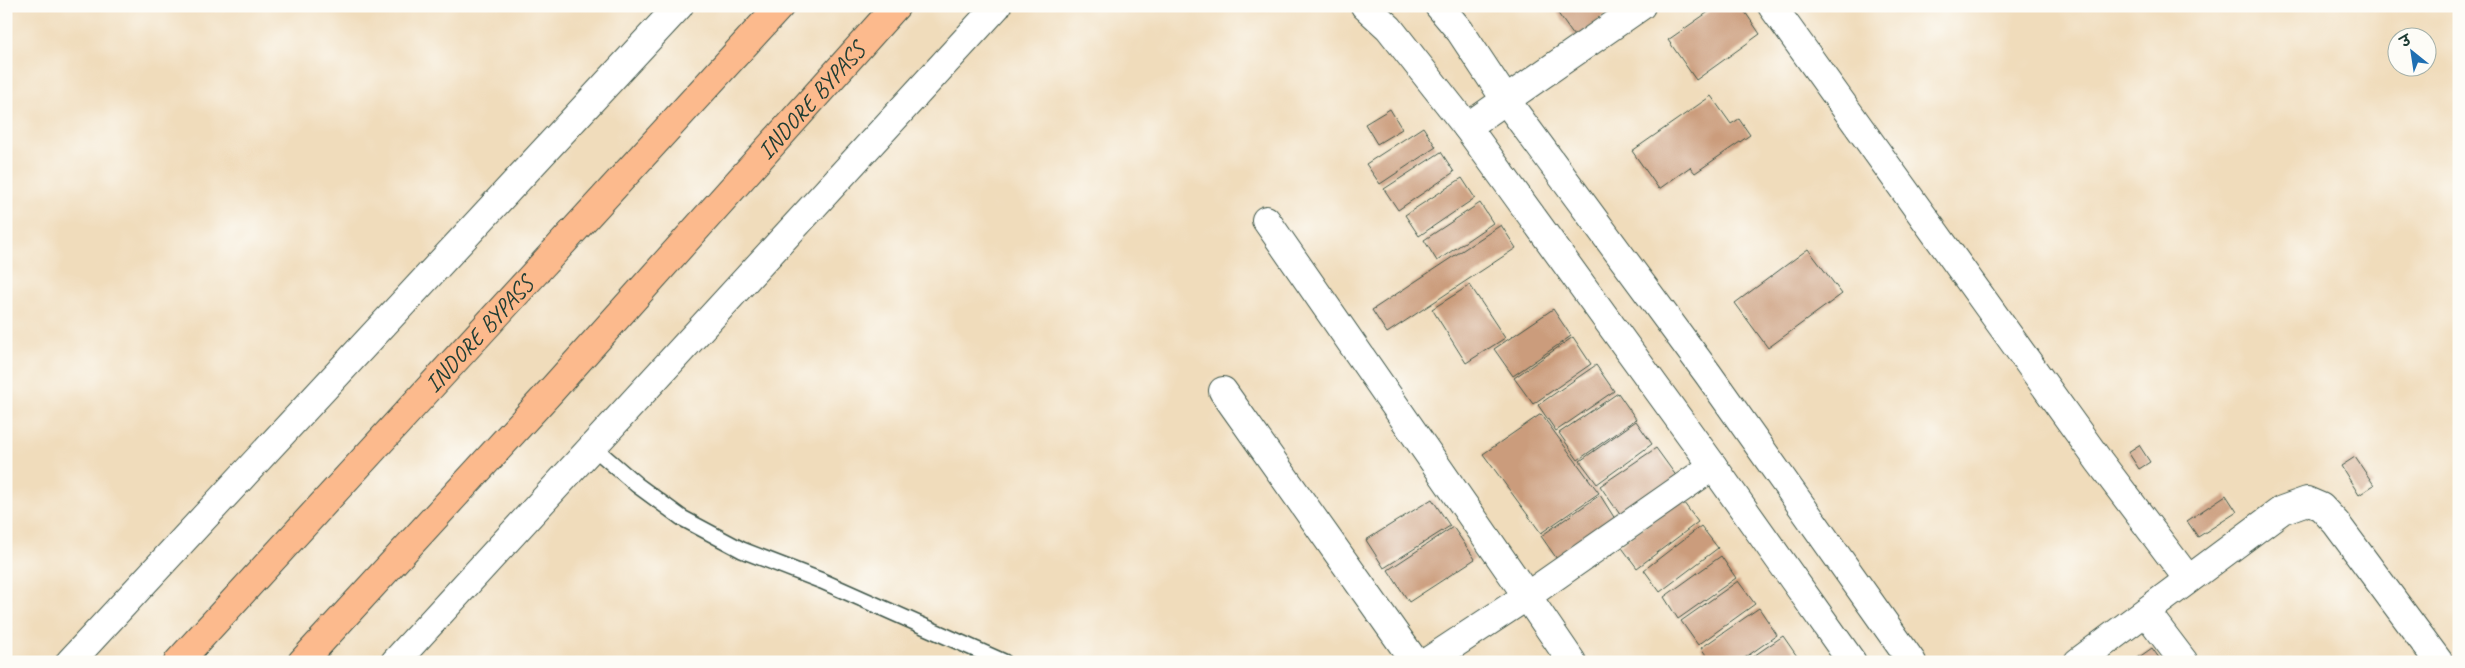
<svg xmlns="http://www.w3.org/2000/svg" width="2465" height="668" font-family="Caveat,'Playpen Sans Deva',sans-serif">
<rect width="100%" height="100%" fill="#fdfcf7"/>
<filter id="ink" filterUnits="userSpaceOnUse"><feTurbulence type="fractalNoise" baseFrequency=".02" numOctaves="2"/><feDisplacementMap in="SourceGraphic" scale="10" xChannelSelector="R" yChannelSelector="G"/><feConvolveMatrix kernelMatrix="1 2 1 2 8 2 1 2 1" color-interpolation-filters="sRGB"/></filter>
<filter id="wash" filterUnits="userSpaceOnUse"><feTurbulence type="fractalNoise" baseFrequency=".0096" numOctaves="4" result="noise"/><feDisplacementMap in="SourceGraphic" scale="20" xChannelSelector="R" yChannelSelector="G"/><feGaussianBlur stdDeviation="1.12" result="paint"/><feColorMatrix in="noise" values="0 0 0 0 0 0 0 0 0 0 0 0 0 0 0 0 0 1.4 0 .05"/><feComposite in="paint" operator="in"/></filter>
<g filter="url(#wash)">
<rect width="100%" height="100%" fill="#f0dcbb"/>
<g id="blocks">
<!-- building -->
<g fill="#cb9c7c">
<path d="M1566 6H1617L1576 39 1557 12Z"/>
<path d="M1717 6H1741L1760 34 1696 80 1668 40Z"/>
<path d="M1711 96 1731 124 1739 119 1750 135 1695 173 1690 167 1659 189 1632 151Z"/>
<path d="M1390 109 1402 129 1377 144 1365 124Z"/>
<path d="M1423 127 1436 147 1380 184 1366 164Z"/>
<path d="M1441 152 1454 172 1398 210 1384 189Z"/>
<path d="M1462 178 1475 198 1419 236 1405 215Z"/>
<path d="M1480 203 1493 223 1437 261 1424 240Z"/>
<path d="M1501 225 1516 248 1387 333 1372 310Z"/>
<path d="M1808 249 1842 294 1768 348 1735 303Z"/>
<path d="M1470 285 1505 338 1466 363 1432 309Z"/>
<path d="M1553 309 1571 336 1513 376 1494 349Z"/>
<path d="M1573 337 1591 364 1533 404 1514 378Z"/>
<path d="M1596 365 1614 391 1556 431 1538 405Z"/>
<path d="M1618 393 1636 419 1578 460 1559 433Z"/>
<path d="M1541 414 1599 493 1541 533 1483 454Z"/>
<path d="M1636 421 1652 444 1597 484 1580 461Z"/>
<path d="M2139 445 2150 462 2139 469 2128 452Z"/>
<path d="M1656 448 1677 477 1621 516 1600 486Z"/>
<path d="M2355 457 2374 485 2359 495 2341 466Z"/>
<path d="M1600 495 1617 522 1559 562 1541 536Z"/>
<path d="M2226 495 2237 512 2198 537 2187 521Z"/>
<path d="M1432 499 1450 526 1384 568 1366 540Z"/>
<path d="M1681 499 1698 522 1637 568 1620 545Z"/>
<path d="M1701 526 1718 548 1660 592 1644 570Z"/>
<path d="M1453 527 1475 559 1409 602 1388 570Z"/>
<path d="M1721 556 1736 578 1678 619 1664 597Z"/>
<path d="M1738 581 1755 604 1698 645 1681 621Z"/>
<path d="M1759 608 1777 635 1739 662H1711L1701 648Z"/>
<path d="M1783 636 1801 662H1745Z"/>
<path d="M2152 648 2162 662H2132Z"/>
</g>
</g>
</g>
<g filter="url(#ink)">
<use href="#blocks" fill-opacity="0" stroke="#3e5548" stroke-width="1"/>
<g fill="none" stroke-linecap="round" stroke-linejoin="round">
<!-- service casing -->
<g stroke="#3e5548" stroke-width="18">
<path id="service" d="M592 446 637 485 682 518 742 550 822 581 1004 662"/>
</g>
<!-- minor casing -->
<g stroke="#3e5548" stroke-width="30">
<g id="minor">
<path d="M1365 6 1389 28 1467 127 1713 466 1852 662"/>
<path d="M1439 6 1460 31 1505 99 1708 374 1912 662"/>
<path d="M1772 6 2099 461 2188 579"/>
<path d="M1467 127 1641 6"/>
<path d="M1266 220 1527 596 1427 662"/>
<path d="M1223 391 1415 662"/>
<path d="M2146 612 2184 662"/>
<path d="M1572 662 1527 596 1713 466"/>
<path d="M2078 662 2282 510 2307 501 2321 507 2336 523 2439 662"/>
</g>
</g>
<!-- tertiary casing -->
<g stroke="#3e5548" stroke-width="30">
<g id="tertiary">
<path d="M70 662 679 6"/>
<path d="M395 662 997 6"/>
</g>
</g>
<!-- trunk casing -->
<g stroke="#3e5548" stroke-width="30">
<g id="trunk">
<path id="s1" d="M178 662 780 6"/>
<path id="s2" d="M302 662 550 392 896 6"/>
</g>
</g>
<!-- service -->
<use href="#service" stroke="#fff" stroke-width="15"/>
<!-- minor -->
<use href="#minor" stroke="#fff" stroke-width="28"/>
<!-- tertiary -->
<use href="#tertiary" stroke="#fff" stroke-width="28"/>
<!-- trunk -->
<use href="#trunk" stroke="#fcba8d" stroke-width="28"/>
</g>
</g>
<g text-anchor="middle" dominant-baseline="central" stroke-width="4.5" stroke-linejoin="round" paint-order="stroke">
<!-- street labels -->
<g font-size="24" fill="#1f3d34" stroke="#fdfcf7">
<text stroke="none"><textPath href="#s2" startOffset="758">INDORE BYPASS</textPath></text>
<text stroke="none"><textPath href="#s1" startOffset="445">INDORE BYPASS</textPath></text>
</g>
</g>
<!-- margin -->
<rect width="2465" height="668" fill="none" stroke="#fdfcf7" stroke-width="25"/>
<!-- north arrow -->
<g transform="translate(2412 52) rotate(330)"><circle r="24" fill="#fdfcf7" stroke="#a4b0a9"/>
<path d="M0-4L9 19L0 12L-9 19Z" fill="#1f6fb2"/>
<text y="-8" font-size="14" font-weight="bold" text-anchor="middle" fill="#1f3d34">उ</text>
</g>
</svg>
